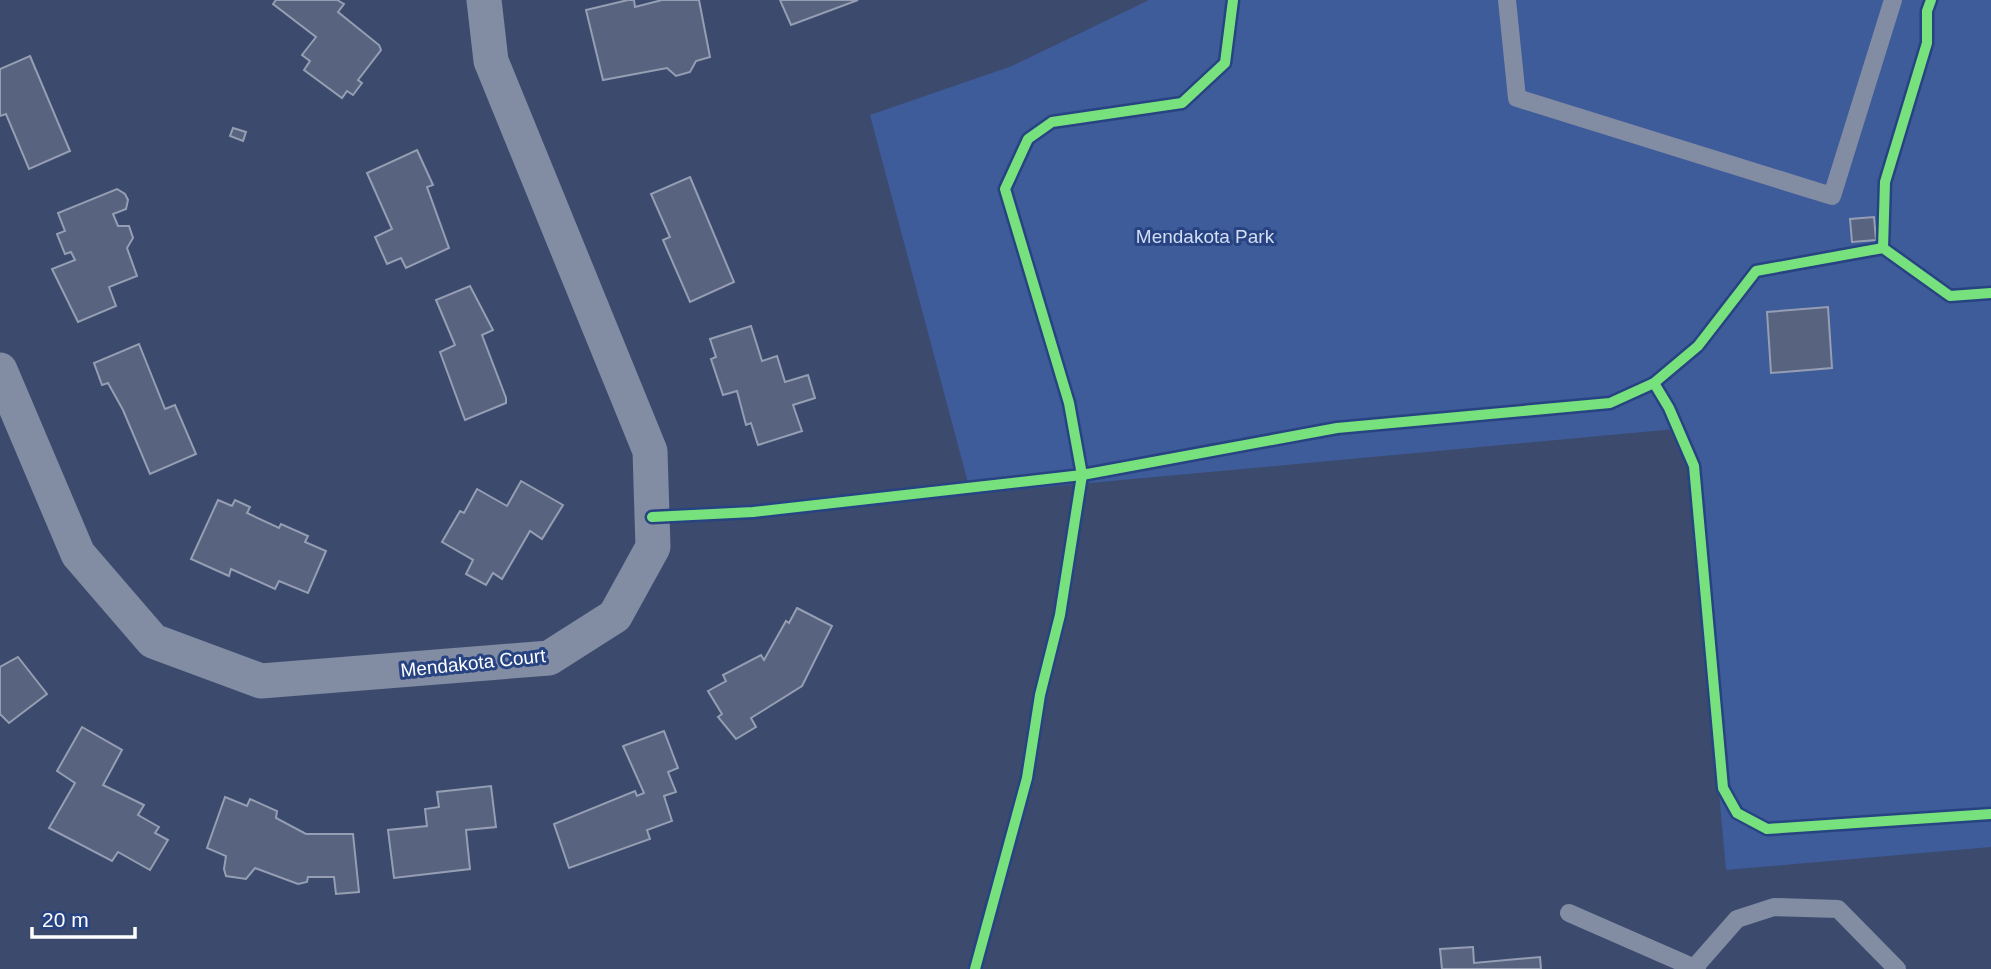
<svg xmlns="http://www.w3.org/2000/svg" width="1991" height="969" font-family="Arial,sans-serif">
<rect width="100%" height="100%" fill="#3c4b6d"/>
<!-- green -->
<path fill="#3e5b9a" d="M1149 0H1991V847L1726 870 1686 428 971 494 870 115 1012 66Z"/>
<!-- building -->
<g fill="#57637f" stroke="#959eb2" stroke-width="2">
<path d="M276 0H337L344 4 338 12 379 45 381 50 358 80 362 83 353 95 347 91 342 98 304 70 310 61 302 55 316 37 273 4Z"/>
<path d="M628 0H634L635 7 662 0H699L710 57 696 61 690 72 676 76 667 68 603 80 586 10Z"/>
<path d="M780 0H858L791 25Z"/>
<path d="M30 56 70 151 29 169 6 114 0 116V69Z"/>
<path d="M233 128 246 132 243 141 230 136Z"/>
<path d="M417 150 433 185 427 187 449 248 406 268 401 258 387 264 375 237 392 229 367 173Z"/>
<path d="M690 177 734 282 690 302 663 240 670 237 651 194Z"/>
<path d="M117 189 125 194 128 200 126 209 113 214 118 226H129L133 238 127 248 137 276 109 287 116 306 78 322 52 269 75 260 71 252 65 254 57 234 65 231 58 213Z"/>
<path d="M1874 217 1876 240 1852 242 1850 219Z"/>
<path d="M470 286 493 330 482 335 506 398V403L465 420 440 352 455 345 436 300Z"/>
<path d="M1828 307 1832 368 1771 373 1767 312Z"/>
<path d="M751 326 762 361 777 356 785 382 808 375 815 398 793 405 802 431 758 445 751 423 746 425 737 391 723 395 711 359 716 357 710 339Z"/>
<path d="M139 344 165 409 175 405 196 454 150 474 123 410 108 383 102 385 94 363Z"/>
<path d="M521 481 563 505 542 539 530 531 502 579 493 573 486 585 466 574 473 560 442 542 460 511 464 513 477 489 507 506Z"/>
<path d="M218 500 232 506 235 500 250 507 247 513 279 528 281 524 308 536 305 542 326 551 308 593 279 581 275 589 231 569 229 576 191 559Z"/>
<path d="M797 608 832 626 802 686 751 718 756 727 736 739 718 717 722 714 708 691 726 681 723 675 761 655 764 660 786 621 789 623Z"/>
<path d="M18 657 47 694 9 723 0 714V667Z"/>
<path d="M82 727 122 750 103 785 144 805 138 815 159 827 155 833 168 840 150 870 118 852 112 861 49 828 75 783 57 771Z"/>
<path d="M664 731 678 768 668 772 676 792 664 796 672 821 647 830 650 839 569 868 554 824 635 791 637 796 644 793 623 746Z"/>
<path d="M491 786 496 827 466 830 470 869 394 878 388 830 427 826 425 809 439 807 437 792Z"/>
<path d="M225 797 247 806 250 799 277 811 276 818 306 834H353L359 892 336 894 334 877H308L307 882 298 884 255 868 246 879 226 876 224 869 226 856 207 848Z"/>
<path d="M1473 947 1474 963 1540 957 1541 969H1442L1440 949Z"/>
</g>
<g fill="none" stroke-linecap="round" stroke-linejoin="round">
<!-- service -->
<g stroke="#828ca3" stroke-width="18">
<path d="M1507 0 1517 98 1832 196 1893 0"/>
<path d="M1569 913 1697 969"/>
<path d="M1694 968 1737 919 1774 907 1838 909 1897 969"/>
</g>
<!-- minor -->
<path stroke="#828ca3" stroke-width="35" d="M0 370 78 554 153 641 261 681 549 658 615 616 653 547 650 451 491 61 484 0"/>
<!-- cycleway casing -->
<g stroke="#274382" stroke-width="15">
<g id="cycleway">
<path d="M1883 248 1885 182 1927 43V11L1931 0"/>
<path d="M1654 383 1669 408 1694 466 1723 788 1737 813 1767 829 1991 814"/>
<path d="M652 517 753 512 1082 475 1337 428 1610 403 1654 383 1698 346 1756 271 1883 248 1950 296 1991 293"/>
<path d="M975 969 1027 778 1040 695 1060 615 1082 475 1069 403 1005 189 1028 139 1052 122 1182 103 1225 63 1233 0"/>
</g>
</g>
<!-- cycleway -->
<use href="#cycleway" stroke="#77e17e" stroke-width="10"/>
</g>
<g text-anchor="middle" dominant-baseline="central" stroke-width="6" stroke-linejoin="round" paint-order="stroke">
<!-- park labels -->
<g font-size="19" fill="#d3def5" stroke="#274382">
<text x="1205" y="236">Mendakota Park</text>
</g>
<!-- street labels -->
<g font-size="19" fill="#fff" stroke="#274382">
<text transform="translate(473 663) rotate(-6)">Mendakota Court</text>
</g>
</g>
<!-- scale -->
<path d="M32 927v10h103v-10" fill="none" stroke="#ffffff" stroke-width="3.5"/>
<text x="42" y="927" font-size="21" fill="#ffffff" stroke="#274382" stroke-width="5" paint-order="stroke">20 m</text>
</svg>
